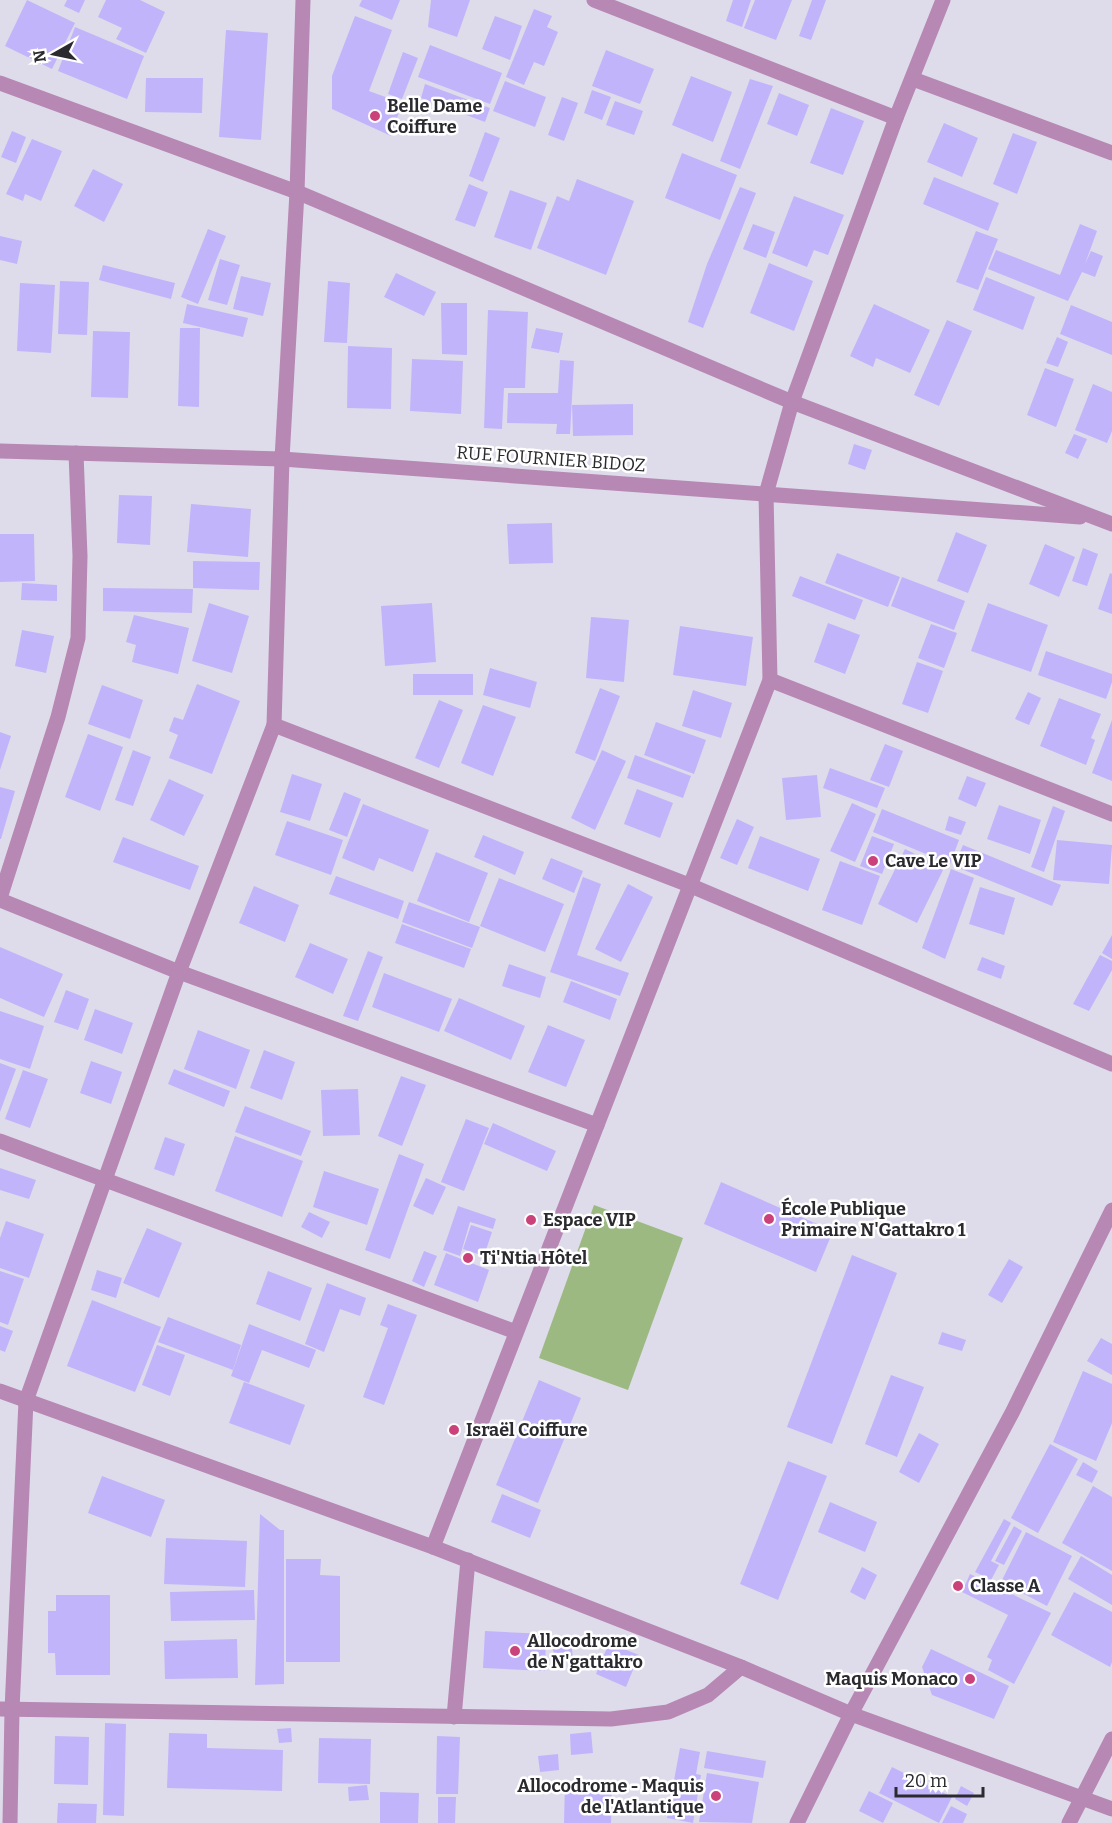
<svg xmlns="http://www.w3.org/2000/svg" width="1112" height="1823" font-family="Bitter,serif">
<rect width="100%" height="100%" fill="#dedcea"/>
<!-- green -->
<path fill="#9cb982" d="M594 1205 683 1238 628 1390 539 1358Z"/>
<!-- building -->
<g fill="#c2b4fa">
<path d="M27 0 75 23 52 69 5 46Z"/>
<path d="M67 0H85L79 13 64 6Z"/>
<path d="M106 0H140L165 12 146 53 116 39 122 28 98 17Z"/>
<path d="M362 0H400L392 20 359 6Z"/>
<path d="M431 0H470L457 37 428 27Z"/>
<path d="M733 0H751L742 27 726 21Z"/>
<path d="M755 0H792L776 40 744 28Z"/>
<path d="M812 0H826L811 40 799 36Z"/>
<path d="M534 9 552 16 547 27 558 32 544 66 534 62 524 85 506 77Z"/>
<path d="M355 16 392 30 369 91 402 103 391 136 332 109V76Z"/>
<path d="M495 16 522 26 510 60 482 49Z"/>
<path d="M75 27 144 56 127 99 58 71Z"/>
<path d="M226 30 268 33 261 140 219 137Z"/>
<path d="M430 45 502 73 490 104 418 77Z"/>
<path d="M606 50 654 69 640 104 592 86Z"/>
<path d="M403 52 418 58 402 99 388 94Z"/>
<path d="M691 76 732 92 713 142 672 125Z"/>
<path d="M146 78H203L202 113 145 112Z"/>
<path d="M750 79 773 86 740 169 720 161Z"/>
<path d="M505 81 546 97 535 127 493 111Z"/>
<path d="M425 84 490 108 485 122 421 98Z"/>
<path d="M592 90 611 97 602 120 584 113Z"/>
<path d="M779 93 809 105 797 136 767 124Z"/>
<path d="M562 97 578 103 564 141 548 135Z"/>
<path d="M615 101 643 111 634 135 606 125Z"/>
<path d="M831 108 864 121 843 175 810 163Z"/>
<path d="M944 123 978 138 962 177 927 162Z"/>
<path d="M12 131 26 137 16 163 1 157Z"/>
<path d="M485 132 500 138 483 182 469 176Z"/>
<path d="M1013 133 1037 142 1017 194 993 184Z"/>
<path d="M32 139 62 151 41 201 25 194 23 201 6 194Z"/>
<path d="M682 153 737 175 720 220 665 198Z"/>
<path d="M93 169 123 184 104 222 74 206Z"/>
<path d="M934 177 999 203 988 231 923 204Z"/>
<path d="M577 179 634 201 606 275 537 248 557 196 569 201Z"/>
<path d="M469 184 488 192 475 227 455 220Z"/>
<path d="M740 187 756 193 703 328 688 322 707 264Z"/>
<path d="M510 190 547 203 531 250 494 237Z"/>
<path d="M794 196 844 215 828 255 814 250 807 267 772 253Z"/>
<path d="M753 224 775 232 766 258 743 249Z"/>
<path d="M1080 224 1097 231 1085 264 1091 251 1103 256 1095 277 1082 272 1068 301 988 269 996 250 1060 275Z"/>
<path d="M208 229 226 236 198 304 181 297Z"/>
<path d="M976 231 998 239 978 290 956 282Z"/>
<path d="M0 236 22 241 17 264 0 260Z"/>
<path d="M220 259 240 265 227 305 208 300Z"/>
<path d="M769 263 813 281 794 331 750 313Z"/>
<path d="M103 265 175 283 171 299 99 280Z"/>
<path d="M396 273 436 292 424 316 384 297Z"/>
<path d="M241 276 271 283 263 316 233 309Z"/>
<path d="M986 277 1035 297 1023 330 973 310Z"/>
<path d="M60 281 89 282 87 335 58 334Z"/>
<path d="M328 281 350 283 347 343 324 342Z"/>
<path d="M20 283 55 285 51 353 17 351Z"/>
<path d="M441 303H467V355L442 354Z"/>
<path d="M187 304 248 318 243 337 183 323Z"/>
<path d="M874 304 930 330 910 373 876 358 873 367 850 356Z"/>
<path d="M1071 305 1112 322V355L1060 334Z"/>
<path d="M488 310 528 312 525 388H504L502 429 484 428Z"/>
<path d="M947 320 972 331 939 406 914 395Z"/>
<path d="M180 328H200L199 407 178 406Z"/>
<path d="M536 328 563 333 559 353 531 348Z"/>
<path d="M93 331 130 332 128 398 91 397Z"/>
<path d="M1057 337 1068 342 1058 367 1046 363Z"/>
<path d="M348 346 392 348 391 409 347 408Z"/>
<path d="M412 359 463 361 461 414 410 411Z"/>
<path d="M560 360 574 361 570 434H556L557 424 507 423 508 393H558Z"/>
<path d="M1045 368 1074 379 1056 427 1027 415Z"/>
<path d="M1093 384 1112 392V431L1107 443 1075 430Z"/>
<path d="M633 404V435L573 436 572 405Z"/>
<path d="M1074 434 1087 439 1078 459 1065 453Z"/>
<path d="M854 444 872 450 865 470 848 464Z"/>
<path d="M119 495 152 496 150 545 117 543Z"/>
<path d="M191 504 251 509 248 557 187 552Z"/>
<path d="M552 523 553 563 509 564 507 524Z"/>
<path d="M956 532 987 545 968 593 937 581Z"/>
<path d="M0 534H34L35 581 0 582Z"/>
<path d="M1045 544 1075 557 1059 597 1029 584Z"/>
<path d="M1083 548 1098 554 1087 586 1072 581Z"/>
<path d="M837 553 900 577 888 607 825 583Z"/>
<path d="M193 561 260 562 259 590 193 588Z"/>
<path d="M1110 573 1112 574V614L1098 609Z"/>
<path d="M800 576 863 600 855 620 792 596Z"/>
<path d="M902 577 965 601 954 630 891 606Z"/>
<path d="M22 583 57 585V601L21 600Z"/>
<path d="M103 588 193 589 192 613 103 611Z"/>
<path d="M209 603 249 616 232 673 192 661Z"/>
<path d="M432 603 436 662 385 666 381 606Z"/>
<path d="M988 603 1048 625 1031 672 971 651Z"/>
<path d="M134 615 189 628 178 674 132 662 136 645 126 642Z"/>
<path d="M591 617 629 620 624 682 586 678Z"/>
<path d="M828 623 860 635 845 674 814 662Z"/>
<path d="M931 624 957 633 944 668 918 658Z"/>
<path d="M680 626 753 637 746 686 673 675Z"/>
<path d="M22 630 54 636 46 673 15 666Z"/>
<path d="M1046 651 1112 674V682L1106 699 1038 675Z"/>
<path d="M917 662 943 671 928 713 902 704Z"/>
<path d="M490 668 537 682 530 708 483 695Z"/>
<rect x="413" y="674" width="60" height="21"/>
<path d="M197 684 240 701 212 774 169 758 178 735 169 731 174 717 183 720Z"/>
<path d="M102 685 143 700 130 739 88 724Z"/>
<path d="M600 688 620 696 595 761 575 753Z"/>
<path d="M693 690 732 703 721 738 682 726Z"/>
<path d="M1028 692 1041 698 1029 725 1015 719Z"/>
<path d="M1059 698 1101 714 1091 738 1095 740 1086 765 1040 746Z"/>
<path d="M439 700 463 710 439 768 415 758Z"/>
<path d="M483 705 516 717 493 776 461 763Z"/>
<path d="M1112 720V781L1092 773Z"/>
<path d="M656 722 706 740 694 774 644 755Z"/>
<path d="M0 732 11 736 0 770Z"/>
<path d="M88 734 123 747 100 811 65 797Z"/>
<path d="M885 744 903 751 889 787 870 780Z"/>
<path d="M133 750 151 757 133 806 115 800Z"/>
<path d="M602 750 626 761 595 830 571 818Z"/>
<path d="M635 755 691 776 683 798 627 778Z"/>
<path d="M830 768 885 788 877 808 823 788Z"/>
<path d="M292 774 322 784 310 821 280 812Z"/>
<path d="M817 775 821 817 786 820 782 778Z"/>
<path d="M967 776 986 783 976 807 958 799Z"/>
<path d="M169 779 204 795 184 836 150 820Z"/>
<path d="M0 787 15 791 1 839H0Z"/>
<path d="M637 789 673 803 660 838 624 824Z"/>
<path d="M344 792 361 799 347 837 329 830Z"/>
<path d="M852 803 876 814 855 862 830 851Z"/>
<path d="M363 804 429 830 413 872 379 858 374 871 342 858Z"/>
<path d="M999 805 1041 820 1030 854 987 839Z"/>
<path d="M1053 806 1065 811 1044 872 1031 867Z"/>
<path d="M882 809 959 840 950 864 873 832Z"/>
<path d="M949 816 966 822 961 835 945 830Z"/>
<path d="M737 819 754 827 737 865 720 858Z"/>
<path d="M287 821 343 840 331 875 275 855Z"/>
<path d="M483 835 524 852 515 875 474 857Z"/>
<path d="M760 836 820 859 808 891 748 868Z"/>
<path d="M872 836 894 844 882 874 860 866Z"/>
<path d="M123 837 199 866 190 890 113 862Z"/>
<path d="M1057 840 1112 845 1109 884 1053 880Z"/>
<path d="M963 845 1061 885 1052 906 954 866Z"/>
<path d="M905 849 944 868 917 923 878 904Z"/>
<path d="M436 852 488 873 469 922 417 901Z"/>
<path d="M551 858 583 871 574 893 542 879Z"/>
<path d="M840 861 880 876 862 925 822 910Z"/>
<path d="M951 869 974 878 945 959 922 948Z"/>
<path d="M336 876 404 901 398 919 329 894Z"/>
<path d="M583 877 601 884 577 955 629 973 620 996 550 972Z"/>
<path d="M499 878 564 904 545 952 480 926Z"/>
<path d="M628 884 653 897 621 962 595 949Z"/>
<path d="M254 886 299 905 285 942 239 923Z"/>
<path d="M980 887 1015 898 1004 935 969 924Z"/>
<path d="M409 902 480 927 472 948 402 922Z"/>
<path d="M402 924 471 949 464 968 395 943Z"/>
<path d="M1112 935V959L1102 953Z"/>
<path d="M310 943 348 959 333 994 295 977Z"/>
<path d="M0 947 63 974 44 1017 0 998Z"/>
<path d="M368 951 383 957 358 1021 343 1016Z"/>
<path d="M1100 955 1112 961V970L1089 1011 1073 1004Z"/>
<path d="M982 957 1005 966 1001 979 977 970Z"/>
<path d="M509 964 546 977 540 998 502 986Z"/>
<path d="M384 973 452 999 439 1032 372 1007Z"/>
<path d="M571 981 617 999 610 1020 563 1002Z"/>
<path d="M66 990 89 999 78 1030 54 1022Z"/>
<path d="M459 998 525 1026 511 1060 444 1031Z"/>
<path d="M95 1009 133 1023 122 1054 84 1040Z"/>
<path d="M0 1011 44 1026 30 1069 0 1059Z"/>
<path d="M548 1025 585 1040 566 1087 528 1072Z"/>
<path d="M198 1030 250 1050 236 1089 184 1069Z"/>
<path d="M264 1050 295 1062 282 1100 250 1088Z"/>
<path d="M91 1061 122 1072 111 1104 80 1093Z"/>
<path d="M0 1063 16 1069 0 1112Z"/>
<path d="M174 1069 230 1091 224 1107 168 1084Z"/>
<path d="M23 1070 48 1079 30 1128 5 1119Z"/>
<path d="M401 1076 426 1085 402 1146 378 1136Z"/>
<path d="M358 1089 360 1135 323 1136 321 1090Z"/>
<path d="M245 1106 311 1131 301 1156 235 1132Z"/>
<path d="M466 1119 489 1128 464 1191 441 1182Z"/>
<path d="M493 1123 556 1151 547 1171 484 1144Z"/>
<path d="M235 1136 303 1161 282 1217 215 1191Z"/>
<path d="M165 1137 185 1144 174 1176 154 1169Z"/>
<path d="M399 1154 424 1164 390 1259 365 1250Z"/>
<path d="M0 1168 36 1180 29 1199 0 1190Z"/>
<path d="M324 1171 379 1189 367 1225 313 1207Z"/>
<path d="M426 1178 446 1187 433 1215 413 1206Z"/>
<path d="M721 1182 833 1231 816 1272 704 1224Z"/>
<path d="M458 1206 496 1219 493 1229 470 1222 460 1256 443 1250Z"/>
<path d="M309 1212 330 1222 322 1238 301 1227Z"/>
<path d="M6 1221 44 1234 29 1278 0 1268V1238Z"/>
<path d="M471 1225 492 1232 484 1256 463 1249Z"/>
<path d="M147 1228 182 1243 159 1298 123 1283Z"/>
<path d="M424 1251 437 1256 424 1287 412 1281Z"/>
<path d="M446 1253 489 1270 478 1302 434 1285Z"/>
<path d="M852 1255 897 1273 832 1444 787 1427Z"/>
<path d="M1009 1259 1023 1267 1002 1303 988 1295Z"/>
<path d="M97 1270 122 1278 116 1298 91 1290Z"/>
<path d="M0 1271 24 1279 8 1325 0 1322Z"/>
<path d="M268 1271 312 1288 300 1321 256 1304Z"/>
<path d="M327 1283 366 1298 360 1316 340 1309 324 1352 305 1344Z"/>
<path d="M92 1300 161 1327 135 1392 67 1366Z"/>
<path d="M388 1304 417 1315 384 1405 363 1397 388 1328 380 1325Z"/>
<path d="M168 1317 241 1345 233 1370 158 1342Z"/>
<path d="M249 1324 316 1350 309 1368 262 1350 249 1383 231 1376Z"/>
<path d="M0 1326 13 1331 5 1352 0 1350Z"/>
<path d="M942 1332 966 1340 962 1351 938 1344Z"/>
<path d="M1101 1338 1112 1344V1375L1087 1361Z"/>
<path d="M157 1345 185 1355 170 1396 142 1385Z"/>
<path d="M1083 1371 1112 1384V1423L1096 1461 1053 1442Z"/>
<path d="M891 1375 924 1387 897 1457 865 1444Z"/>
<path d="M539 1380 581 1398 538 1503 496 1485Z"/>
<path d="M244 1382 305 1405 290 1445 229 1423Z"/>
<path d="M919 1433 939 1444 919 1483 899 1472Z"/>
<path d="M1050 1444 1078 1459 1038 1533 1011 1518Z"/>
<path d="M788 1461 827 1476 778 1600 740 1584Z"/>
<path d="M1083 1462 1098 1471 1092 1483 1076 1475Z"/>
<path d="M102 1476 165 1500 151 1537 88 1513Z"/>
<path d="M1093 1486 1112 1497V1571L1062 1543Z"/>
<path d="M502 1494 541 1510 530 1538 491 1522Z"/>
<path d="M830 1502 877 1522 865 1552 818 1532Z"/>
<path d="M260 1514 280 1530H284V1684L255 1685Z"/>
<path d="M1004 1519 1011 1523 991 1561 999 1565 991 1580 975 1572Z"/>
<path d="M1014 1526 1022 1531 1004 1565 995 1561Z"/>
<path d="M1026 1532 1072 1556 1047 1606 1001 1582Z"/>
<path d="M166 1538 247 1541 245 1587 164 1584Z"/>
<path d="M1081 1556 1112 1575V1605L1068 1579Z"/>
<path d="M286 1559H321L320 1575 340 1576V1662H286Z"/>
<path d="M862 1567 877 1575 865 1600 850 1592Z"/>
<path d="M970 1574 1051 1613 1014 1684 988 1670 992 1660 987 1657 1008 1615 962 1592Z"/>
<path d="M254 1590 255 1620 171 1621 170 1592Z"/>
<path d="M1074 1592 1112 1612V1662L1110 1667 1051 1635Z"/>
<path d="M56 1595H110V1675H56L55 1653H48V1611H56Z"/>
<path d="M485 1631 546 1634 545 1671 483 1668Z"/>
<path d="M237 1639 238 1678 165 1679 164 1641Z"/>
<path d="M571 1641 573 1658 555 1661 552 1644Z"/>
<path d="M609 1643 639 1655 626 1687 596 1674Z"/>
<path d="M931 1649 1009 1686 994 1719 932 1695 922 1667Z"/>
<path d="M105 1723 126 1724 124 1816 103 1815Z"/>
<path d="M291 1728 292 1742 279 1743 277 1729Z"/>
<path d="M591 1732 593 1753 571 1755 570 1734Z"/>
<path d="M169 1733 207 1734V1748L283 1750 282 1791 167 1788Z"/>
<path d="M55 1736 89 1737 88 1785 54 1784Z"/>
<path d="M437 1736 460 1737 458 1794H436Z"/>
<path d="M319 1738 371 1739 370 1784 318 1783Z"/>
<path d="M680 1748 700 1752 696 1774 701 1775 693 1823 667 1818Z"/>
<path d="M707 1751 766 1761 763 1778 704 1768Z"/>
<path d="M558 1754 559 1770 540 1772 538 1756Z"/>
<path d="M892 1767 952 1797 939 1823 879 1793Z"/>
<path d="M707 1773 759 1782 752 1823 699 1822Z"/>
<path d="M565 1781 612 1783 611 1823H564Z"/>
<path d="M367 1785 369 1800 349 1801 348 1787Z"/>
<path d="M961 1786 974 1793 967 1806 955 1799Z"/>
<path d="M869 1791 893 1803 883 1823 859 1811Z"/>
<path d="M380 1792 419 1793 418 1823H380Z"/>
<path d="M438 1797H456L455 1823H438Z"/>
<path d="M58 1803 97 1804 96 1823H57Z"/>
<path d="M951 1806 967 1814 963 1823H942Z"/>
</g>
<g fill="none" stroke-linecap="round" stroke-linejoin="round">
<!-- street -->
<g stroke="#b788b4" stroke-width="15">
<path d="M594 0 896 118"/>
<path d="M913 79 1112 153"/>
<path d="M0 83 297 192 792 402 1112 524"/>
<path d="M0 451 282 459 1080 517"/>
<path d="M770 680 1112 814"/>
<path d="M274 725 689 885 1112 1064"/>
<path d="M0 898 58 717 78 638 80 556 76 453"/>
<path d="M0 900 179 972 597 1125"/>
<path d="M0 1141 516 1332"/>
<path d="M0 1391 433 1547 741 1667 851 1714 1112 1809"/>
<path d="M433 1547 770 680 766 494 792 402 896 118 943 0"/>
<path d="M0 1709 611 1719 668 1712 708 1695 741 1667"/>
<path d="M454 1717 468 1560"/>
<path d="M10 1823 12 1710 26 1401 179 972 274 725 282 459 297 192 303 0"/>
<path d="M797 1823 851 1714 1013 1411 1112 1210"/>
<path d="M1069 1823 1112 1739"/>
</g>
</g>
<!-- markers -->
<g fill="#cb427a" stroke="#fff" stroke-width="2">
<circle cx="375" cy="116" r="6"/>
<circle cx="873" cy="861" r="6"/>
<circle cx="769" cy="1219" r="6"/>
<circle cx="531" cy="1220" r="6"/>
<circle cx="468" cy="1258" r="6"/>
<circle cx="454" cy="1430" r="6"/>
<circle cx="958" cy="1586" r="6"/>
<circle cx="515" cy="1651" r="6"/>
<circle cx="970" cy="1679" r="6"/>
<circle cx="716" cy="1796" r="6"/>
</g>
<g text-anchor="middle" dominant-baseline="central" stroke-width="5" stroke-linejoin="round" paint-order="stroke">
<!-- poi labels -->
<g font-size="18" font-weight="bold" fill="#2b2a2f" stroke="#fff" text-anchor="start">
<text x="387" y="106">Belle Dame<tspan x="387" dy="21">Coiffure</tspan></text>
<text x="885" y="861">Cave Le VIP</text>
<text x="781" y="1209">École Publique<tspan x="781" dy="21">Primaire N'Gattakro 1</tspan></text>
<text x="543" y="1220">Espace VIP</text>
<text x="480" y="1258">Ti'Ntia Hôtel</text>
<text x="466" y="1430">Israël Coiffure</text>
<text x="970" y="1586">Classe A</text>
<text x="527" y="1641">Allocodrome<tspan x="527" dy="21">de N'gattakro</tspan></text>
<text x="958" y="1679" text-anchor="end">Maquis Monaco</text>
<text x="704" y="1786" text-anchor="end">Allocodrome - Maquis<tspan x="704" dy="21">de l'Atlantique</tspan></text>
</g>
<!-- street labels -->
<g font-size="18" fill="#2b2a2f" stroke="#fff">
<text transform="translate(551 459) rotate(4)">RUE FOURNIER BIDOZ</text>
</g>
</g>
<!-- north arrow -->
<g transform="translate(54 54) rotate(261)" stroke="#ffffff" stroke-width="4.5" paint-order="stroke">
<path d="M0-4.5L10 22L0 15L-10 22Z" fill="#2b2a2f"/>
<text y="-9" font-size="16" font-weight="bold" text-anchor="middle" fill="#2b2a2f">N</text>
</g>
<!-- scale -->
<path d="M896 1787v9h87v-9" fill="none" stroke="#2b2a2f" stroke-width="3"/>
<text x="905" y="1787" font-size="18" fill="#2b2a2f" stroke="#ffffff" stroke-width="4.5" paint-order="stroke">20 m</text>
</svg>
